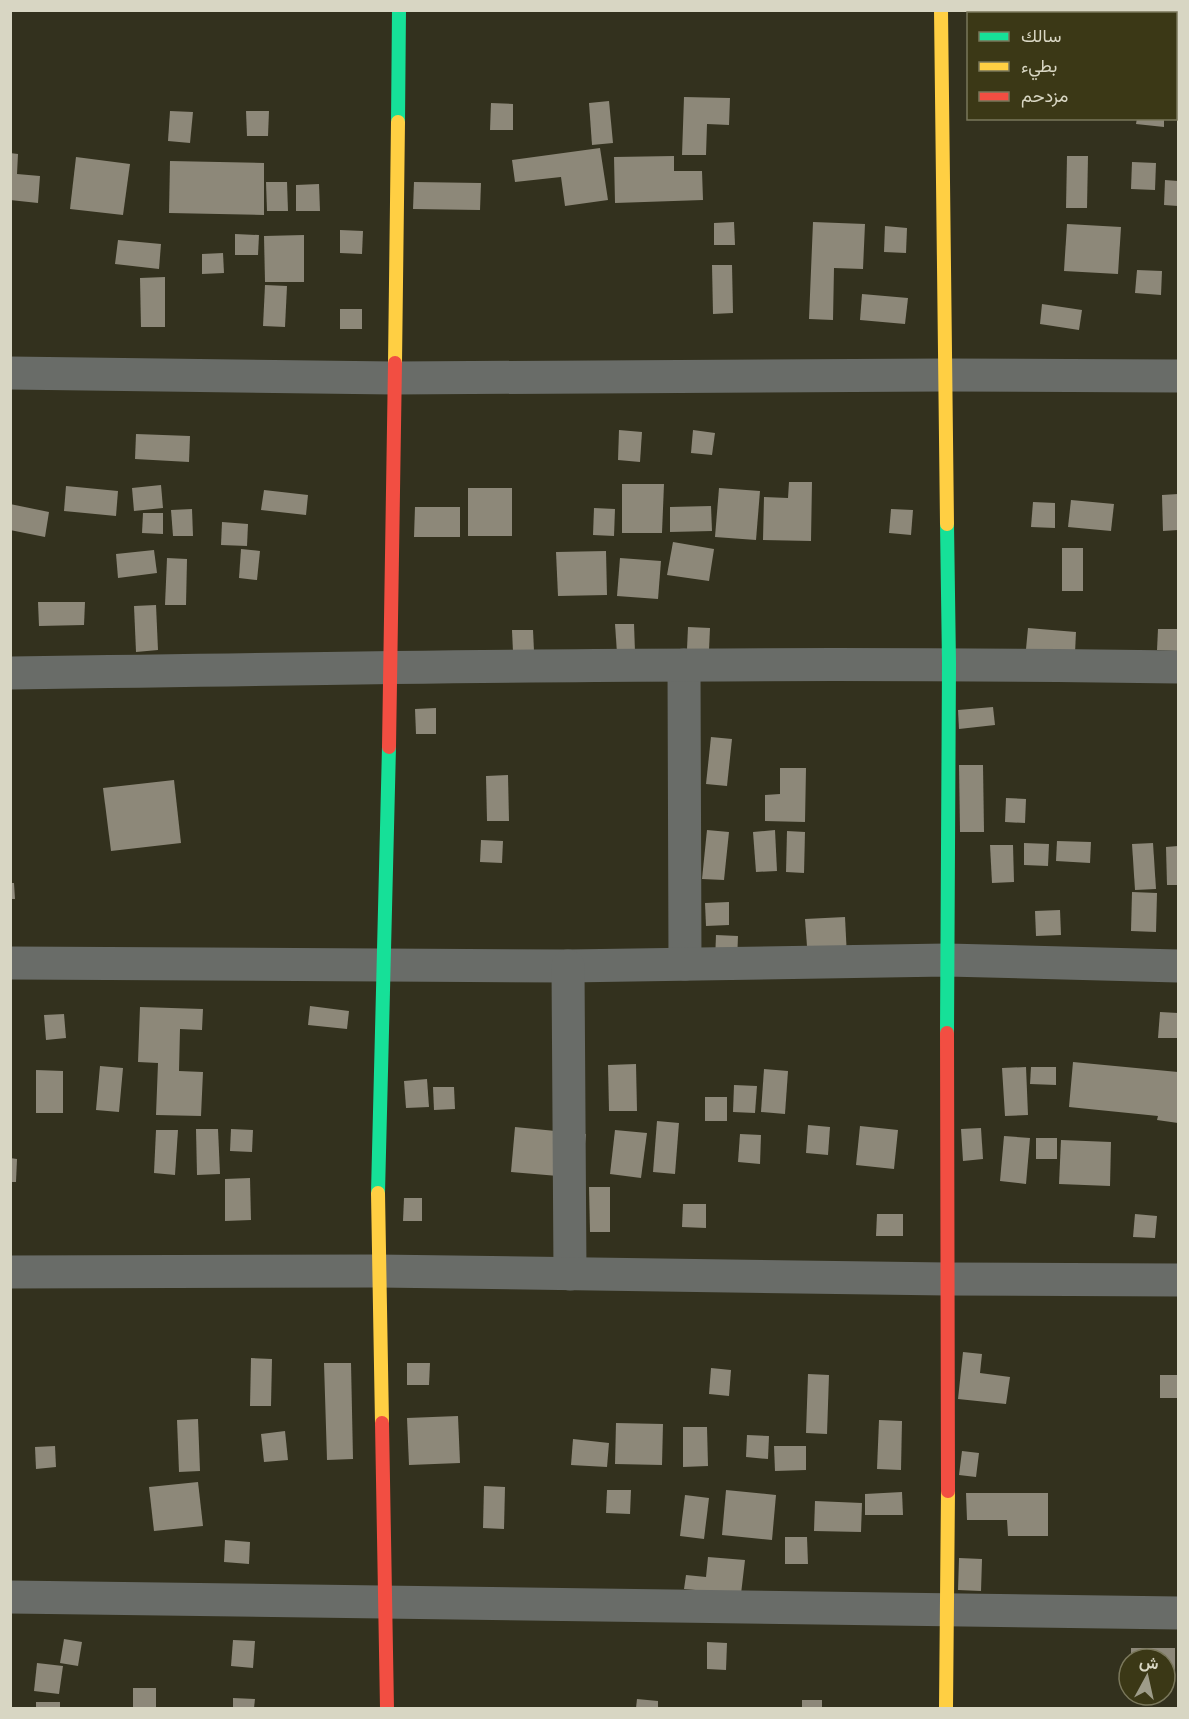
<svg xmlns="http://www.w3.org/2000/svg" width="1189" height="1719" font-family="'Archivo Narrow',Vazirmatn,sans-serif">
<rect width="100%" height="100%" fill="#33311e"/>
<!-- building -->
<g fill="#8d8879">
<path d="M684 97 730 98 729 125 707 124 706 155H682Z"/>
<path d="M609 101 613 143 592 145 589 103Z"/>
<path d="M491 103 513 104V130H490Z"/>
<path d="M170 111 193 112 190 143 168 141Z"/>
<path d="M246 111H269L268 136H247Z"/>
<path d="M1137 118H1164V127L1136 124Z"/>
<path d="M600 148 608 200 565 206 561 177 515 182 512 160Z"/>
<path d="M10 153 18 154 17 174 40 176 38 203 10 200Z"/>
<path d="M674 156V171H702L703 200 615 203 614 157Z"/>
<path d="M1067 156H1088L1087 208H1066Z"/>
<path d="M76 157 130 164 123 215 70 209Z"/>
<path d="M170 161 264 163V215L169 213Z"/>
<path d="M1132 162 1156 163 1155 190 1131 189Z"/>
<path d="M1165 180 1178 181V206L1164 205Z"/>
<path d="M266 182H287L288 211H267Z"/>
<path d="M414 182 481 183 480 210 413 209Z"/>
<path d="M319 184 320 211H296V185Z"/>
<path d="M734 222 735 245H714V223Z"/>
<path d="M813 222 865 224 863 269 834 268 833 320 809 319Z"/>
<path d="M1067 224 1121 227 1118 274 1064 271Z"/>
<path d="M885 226 907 228 906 253 884 252Z"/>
<path d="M340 230 363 231 362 254 340 253Z"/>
<path d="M235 234 259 235 258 255H235Z"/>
<path d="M304 235V282H265L264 236Z"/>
<path d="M118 240 161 244 159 269 115 264Z"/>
<path d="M223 253 224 273 202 274V254Z"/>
<path d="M712 265H732L733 313 713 314Z"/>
<path d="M1137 270 1162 271 1161 295 1135 293Z"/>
<path d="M165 277V327H141L140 278Z"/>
<path d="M265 285 287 286 285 327 263 326Z"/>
<path d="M862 294 908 298 905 324 860 320Z"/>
<path d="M1042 304 1082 310 1079 330 1040 324Z"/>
<rect x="340" y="309" width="22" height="20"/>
<path d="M619 430 642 432 640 462 618 460Z"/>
<path d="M693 430 715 433 712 455 691 453Z"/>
<path d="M136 434 190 436 189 462 135 459Z"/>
<path d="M789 482H812L811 541 763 540 764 497 788 498Z"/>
<path d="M622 484H664L662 533H622Z"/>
<path d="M161 485 163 508 134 511 132 488Z"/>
<path d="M66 486 118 491 116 516 64 511Z"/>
<rect x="468" y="488" width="44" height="48"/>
<path d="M719 488 760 491 756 540 715 537Z"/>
<path d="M264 490 308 495 306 515 261 510Z"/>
<path d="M1178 494V530L1163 531 1162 495Z"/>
<path d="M1071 500 1114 504 1111 531 1068 527Z"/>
<path d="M1033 502 1055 503V528L1031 527Z"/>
<path d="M10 504 49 512 45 537 10 530Z"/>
<path d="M711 506 712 531 670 532V507Z"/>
<path d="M415 507H460V537H414Z"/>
<path d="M594 508 615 509 614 536 593 535Z"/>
<path d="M192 509 193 536H173L171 510Z"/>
<path d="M891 509 913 510 911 535 889 533Z"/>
<path d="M143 513H163V534L142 533Z"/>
<path d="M222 522 248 524 247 546 221 545Z"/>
<path d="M673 542 714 549 709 581 667 575Z"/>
<rect x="1062" y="548" width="21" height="43"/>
<path d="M241 549 260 551 257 580 239 578Z"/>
<path d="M154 550 157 573 118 578 116 554Z"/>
<path d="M606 551 607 595 558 596 556 552Z"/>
<path d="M167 558 187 559 186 605H165Z"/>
<path d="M620 558 661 561 658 599 617 596Z"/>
<path d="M38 602H85L84 625 39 626Z"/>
<path d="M156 605 158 650 136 652 134 606Z"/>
<path d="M615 624H634L635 652 617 653Z"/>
<path d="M688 627 710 628 709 650 687 649Z"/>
<path d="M1028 628 1076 632 1075 653 1026 649Z"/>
<path d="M1158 629H1178V651L1157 650Z"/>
<path d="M512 630H533L534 651 513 652Z"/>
<path d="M993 707 995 725 959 729 958 710Z"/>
<path d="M436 708V734H416L415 709Z"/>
<path d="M711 737 732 739 727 786 706 784Z"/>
<path d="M959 765H983L984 832H960Z"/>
<path d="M780 768H806L805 822 765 821V795L780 794Z"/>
<path d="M508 775 509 821H487L486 776Z"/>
<path d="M174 780 181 843 111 851 103 788Z"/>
<path d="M1006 798 1026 799 1025 823 1005 822Z"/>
<path d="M707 830 729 832 724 880 702 879Z"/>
<path d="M775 830 777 871 756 872 753 832Z"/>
<path d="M787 831 805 832 804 873 786 872Z"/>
<path d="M481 840 503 841 502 863 480 862Z"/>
<path d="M1057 841 1091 842 1090 863 1056 861Z"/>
<path d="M1024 843 1049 844 1048 866 1024 865Z"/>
<path d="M1153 843 1156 889 1135 890 1132 844Z"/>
<path d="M990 845H1013L1014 882 992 883Z"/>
<path d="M1178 846V885H1167L1166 847Z"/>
<path d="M10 883H14L15 899H10Z"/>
<path d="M1132 892 1157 893 1156 932 1131 931Z"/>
<path d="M729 902V925L706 926 705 903Z"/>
<path d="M1060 910 1061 935 1036 936 1035 911Z"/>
<path d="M845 917 847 957 808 960 805 919Z"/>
<path d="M716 935 738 936 737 961H715Z"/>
<path d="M310 1006 349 1011 347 1029 308 1025Z"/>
<path d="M140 1007 203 1009 202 1030 180 1029 179 1071 203 1072 201 1116 156 1115 158 1063 138 1062Z"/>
<path d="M1160 1012 1178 1013V1038H1158Z"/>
<path d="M64 1014 66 1038 46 1040 44 1015Z"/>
<path d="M1073 1062 1178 1072V1123L1157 1120 1158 1116 1069 1107Z"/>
<path d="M636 1064 637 1111H609L608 1065Z"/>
<path d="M100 1066 123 1068 119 1112 96 1110Z"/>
<path d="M1026 1067 1028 1115 1005 1116 1002 1068Z"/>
<path d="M1031 1067H1056V1085L1030 1084Z"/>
<path d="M764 1069 788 1071 785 1114 761 1112Z"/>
<path d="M36 1070 63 1071V1113H36Z"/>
<path d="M427 1079 429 1107 406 1108 404 1081Z"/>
<path d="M734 1085 757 1086 755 1113 733 1112Z"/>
<path d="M433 1087H454L455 1109 434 1110Z"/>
<rect x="705" y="1097" width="22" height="24"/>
<path d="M657 1121 679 1123 675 1174 653 1172Z"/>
<path d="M808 1125 830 1127 828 1155 806 1153Z"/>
<path d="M860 1126 898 1130 894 1169 856 1165Z"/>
<path d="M515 1127 586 1134 584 1153 558 1176 511 1172Z"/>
<path d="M981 1128 983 1159 963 1161 961 1129Z"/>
<path d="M196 1129H218L220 1174 197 1175Z"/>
<path d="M231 1129 253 1130 252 1152 230 1151Z"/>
<path d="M156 1130H178L175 1175 154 1173Z"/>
<path d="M615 1130 647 1133 641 1178 610 1174Z"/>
<path d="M740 1134 761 1135 760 1164 738 1162Z"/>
<path d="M1004 1136 1030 1138 1026 1184 1000 1181Z"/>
<rect x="1036" y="1138" width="21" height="21"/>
<path d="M1061 1140 1111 1142 1110 1186 1059 1184Z"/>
<path d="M10 1158 17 1159 16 1182H10Z"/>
<path d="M250 1178 251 1220 225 1221V1179Z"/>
<path d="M589 1187H610V1232H590Z"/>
<path d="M404 1198H422V1221H403Z"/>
<path d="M683 1204H706V1228L682 1227Z"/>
<path d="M877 1214H903V1236H876Z"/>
<path d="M1135 1214 1157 1216 1155 1238 1133 1237Z"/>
<path d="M963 1352 982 1354 980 1373 1010 1377 1006 1404 958 1399Z"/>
<path d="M251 1358 272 1359 271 1406H250Z"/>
<path d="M324 1363H351L353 1459 327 1460Z"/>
<path d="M407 1363H430L429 1385H407Z"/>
<path d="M711 1368 731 1370 729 1396 709 1394Z"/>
<path d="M808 1374 829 1375 827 1434 806 1433Z"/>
<rect x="1160" y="1375" width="18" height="23"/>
<path d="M458 1416 460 1463 409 1465 407 1418Z"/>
<path d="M198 1419 200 1471 179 1472 177 1420Z"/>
<path d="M879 1420 902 1421 901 1470 877 1469Z"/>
<path d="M616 1423 663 1424 662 1465 615 1464Z"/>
<path d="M683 1427H707L708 1466 683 1467Z"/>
<path d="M285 1431 288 1460 264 1462 261 1434Z"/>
<path d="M747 1435 769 1436 768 1459 746 1457Z"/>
<path d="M573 1439 609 1443 607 1467 571 1465Z"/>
<path d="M55 1446 56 1467 36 1469 35 1447Z"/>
<path d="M774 1446H806V1470L775 1471Z"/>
<path d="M962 1451 979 1453 976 1477 959 1475Z"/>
<path d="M198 1482 203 1526 154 1531 149 1487Z"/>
<path d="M484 1486 505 1487 504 1529 483 1528Z"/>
<path d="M607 1490H631L630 1514 606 1513Z"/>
<path d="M726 1490 776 1495 772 1540 722 1535Z"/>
<path d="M902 1492 903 1515H865V1494Z"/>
<path d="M966 1493H1048V1536H1008L1007 1520H967Z"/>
<path d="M685 1495 709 1498 704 1539 680 1536Z"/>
<path d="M815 1501 862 1503 861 1532 814 1531Z"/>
<path d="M785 1537H807L808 1564H785Z"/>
<path d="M225 1540 250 1542 249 1564 224 1562Z"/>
<path d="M708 1557 745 1560 741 1594 684 1589 686 1575 706 1577Z"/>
<path d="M959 1558 982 1559 981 1591 958 1590Z"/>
<path d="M64 1639 82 1642 78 1666 60 1663Z"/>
<path d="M233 1640 255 1641 253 1668 231 1666Z"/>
<path d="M707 1642 727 1643 726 1670 707 1669Z"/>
<path d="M1131 1648H1175V1672H1165V1659H1131Z"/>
<path d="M37 1663 63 1666 59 1694 34 1691Z"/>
<rect x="133" y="1688" width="23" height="20"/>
<path d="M233 1698 255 1699 254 1708H233Z"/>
<path d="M637 1699 658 1701V1708H636Z"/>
<rect x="802" y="1700" width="20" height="8"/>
<rect x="36" y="1702" width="24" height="6"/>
</g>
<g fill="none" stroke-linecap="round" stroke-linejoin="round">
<!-- street -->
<g stroke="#696c68" stroke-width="33">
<path d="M10 373 394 378 944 375 1178 376"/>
<path d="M684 665 685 964"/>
<path d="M10 673C400 667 789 661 1178 667"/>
<path d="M10 963 568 966 947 960 1178 966"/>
<path d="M568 966 570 1274"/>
<path d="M10 1272 378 1271 947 1279 1178 1280"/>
<path d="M10 1597 1178 1613"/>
</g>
<!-- fast -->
<g stroke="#16e098" stroke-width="14">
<path d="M398 122 399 10"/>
<path d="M947 1033 949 663 947 524"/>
<path d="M378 1193 389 747"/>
</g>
<!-- slow -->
<g stroke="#ffcf43" stroke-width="14">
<path d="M941 10 947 524"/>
<path d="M395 363 398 122"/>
<path d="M378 1193 382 1423"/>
<path d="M946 1708 948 1491"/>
</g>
<!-- jam -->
<g stroke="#f24e42" stroke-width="14">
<path d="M389 747 395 363"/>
<path d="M947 1033 948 1491"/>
<path d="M382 1423 387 1708"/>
</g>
</g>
<!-- border -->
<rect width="1189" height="1719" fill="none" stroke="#d8d6c3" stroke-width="24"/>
<!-- legend -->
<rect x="967" y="12" width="210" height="108" fill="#3b3816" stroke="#7a775b" stroke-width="1.5"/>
<rect x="979" y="32" width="30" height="9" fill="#16e098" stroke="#7a775b" stroke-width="1.5"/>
<text x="1021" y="42" font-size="18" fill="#d8d6c3">سالك</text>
<rect x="979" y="62" width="30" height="9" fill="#ffcf43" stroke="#7a775b" stroke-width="1.5"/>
<text x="1021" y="72" font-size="18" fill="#d8d6c3">بطيء</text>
<rect x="979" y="92" width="30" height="9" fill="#f24e42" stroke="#7a775b" stroke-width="1.5"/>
<text x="1021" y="102" font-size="18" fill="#d8d6c3">مزدحم</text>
<!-- north arrow -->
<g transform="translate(1147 1677) rotate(8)"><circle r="28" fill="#3b3816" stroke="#7a775b" stroke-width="1.5"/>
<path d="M0-4.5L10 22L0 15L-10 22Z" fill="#9e9c89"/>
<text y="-9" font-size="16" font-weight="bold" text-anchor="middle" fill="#d8d6c3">ش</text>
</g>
</svg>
